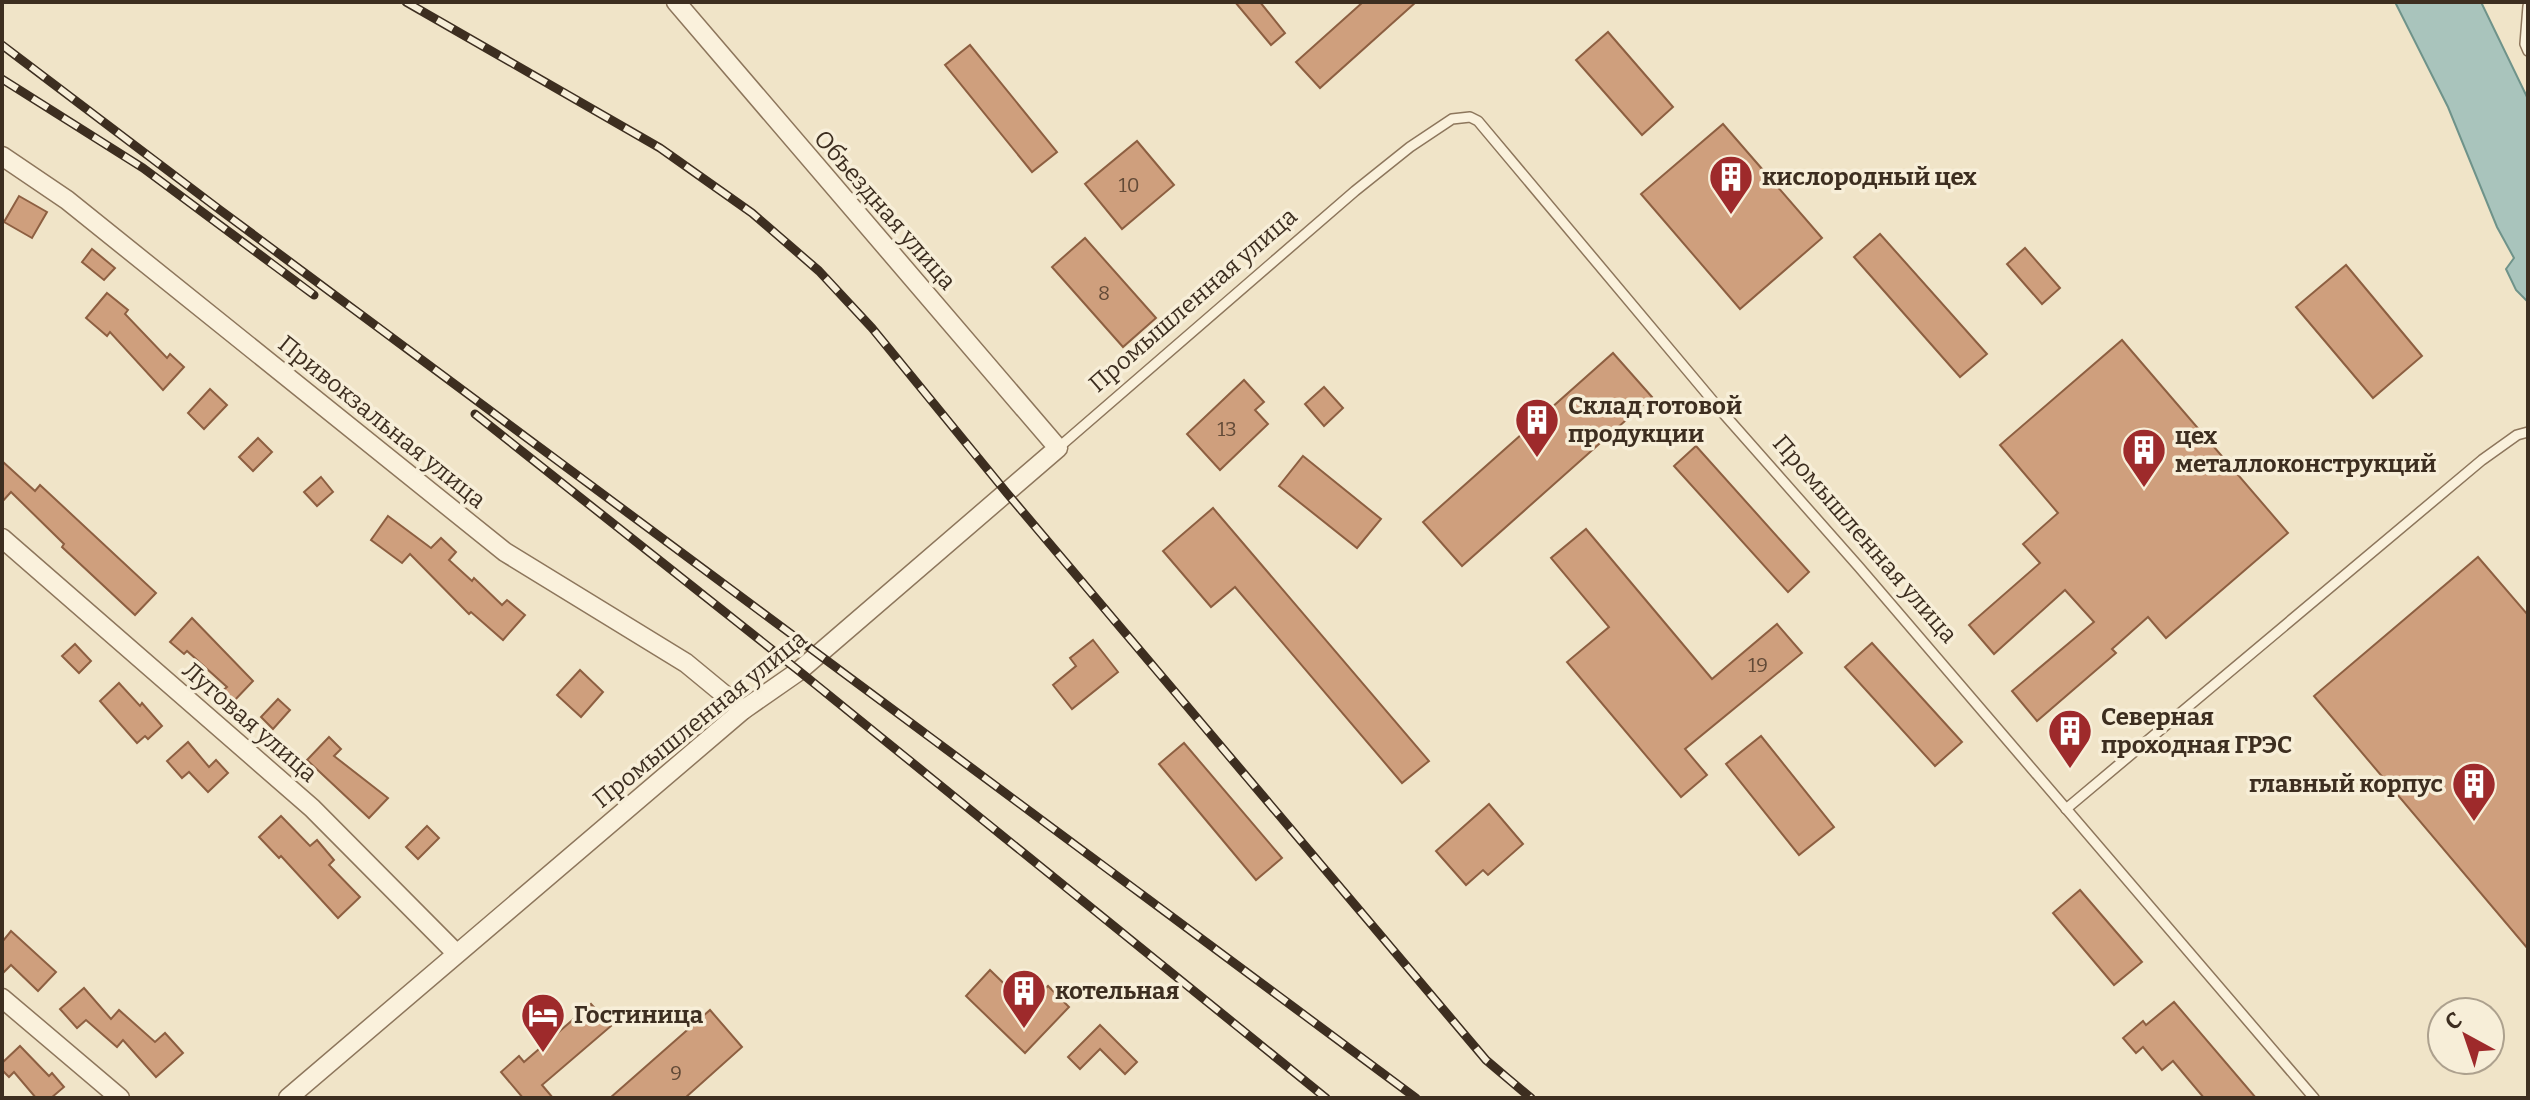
<svg xmlns="http://www.w3.org/2000/svg" width="2530" height="1100" font-family="Bitter,serif">
<rect width="100%" height="100%" fill="#f0e4c8"/>
<!-- water -->
<path fill="#a9c4bc" stroke="#6f938a" stroke-width="2" d="M2395 2H2481L2528 99V302L2516 290 2506 269 2514 258 2497 227 2448 107Z"/>
<!-- building -->
<g fill="#cf9f7d" stroke="#8d5f41" stroke-width="2">
<path d="M1235 2H1260L1285 33 1271 45Z"/>
<path d="M1363 2H1416L1320 88 1296 62Z"/>
<path d="M1608 32 1673 107 1642 135 1576 60Z"/>
<path d="M970 45 1057 152 1032 172 945 65Z"/>
<path d="M1723 124 1822 238 1740 309 1641 194Z"/>
<path d="M1137 141 1174 185 1122 229 1085 184Z"/>
<path d="M19 196 47 212 32 238 4 222Z"/>
<path d="M1880 234 1987 354 1960 377 1854 257Z"/>
<path d="M1085 238 1156 318 1123 347 1052 267Z"/>
<path d="M2025 248 2060 288 2042 304 2007 264Z"/>
<path d="M92 249 115 268 104 280 82 262Z"/>
<path d="M2346 265 2422 356 2373 398 2296 307Z"/>
<path d="M107 293 128 310 125 314 167 358 170 354 184 367 163 390 110 332 107 336 86 318Z"/>
<path d="M2122 340 2288 533 2166 638 2148 617 2112 649 2116 653 2037 721 2012 691 2094 622 2065 590 1994 654 1969 625 2040 563 2023 544 2058 513 2000 445Z"/>
<path d="M1613 353 1652 397 1462 566 1423 522Z"/>
<path d="M1244 380 1264 402 1255 410 1268 424 1220 470 1187 434Z"/>
<path d="M1324 387 1343 408 1324 426 1305 404Z"/>
<path d="M210 389 227 405 204 429 188 413Z"/>
<path d="M258 438 272 452 253 471 239 457Z"/>
<path d="M1696 446 1809 572 1788 592 1674 466Z"/>
<path d="M1303 456 1381 519 1357 548 1279 486Z"/>
<path d="M2 461 35 491 40 485 156 593 135 615 62 547 64 544 11 492 2 502Z"/>
<path d="M321 477 333 492 317 506 304 492Z"/>
<path d="M1213 508 1429 761 1402 783 1235 587 1211 607 1163 551Z"/>
<path d="M388 516 431 548 441 538 456 552 449 560 472 581 474 578 502 605 507 600 525 615 503 640 471 612 469 614 410 554 402 563 371 540Z"/>
<path d="M1586 529 1712 679 1777 624 1802 653 1685 749 1707 775 1681 797 1567 662 1609 627 1551 558Z"/>
<path d="M2478 557 2528 615V949L2314 696Z"/>
<path d="M192 618 253 681 232 703 221 692 227 687 187 651 184 654 170 642Z"/>
<path d="M1093 640 1118 672 1072 709 1053 685 1076 666 1070 658Z"/>
<path d="M1872 643 1962 742 1935 766 1845 667Z"/>
<path d="M75 644 91 661 79 673 62 656Z"/>
<path d="M580 670 603 692 581 717 557 695Z"/>
<path d="M119 683 140 706 142 703 162 726 148 739 145 736 137 743 100 701Z"/>
<path d="M278 699 290 710 273 729 261 717Z"/>
<path d="M1761 736 1834 827 1799 855 1726 764Z"/>
<path d="M329 737 341 749 334 756 388 798 369 818 307 760Z"/>
<path d="M188 742 209 767 216 760 228 773 208 792 189 772 182 778 167 761Z"/>
<path d="M1184 743 1282 858 1256 880 1159 764Z"/>
<path d="M1489 804 1523 844 1488 875 1483 870 1466 885 1436 851Z"/>
<path d="M281 816 310 846 317 840 334 860 329 865 360 897 338 918 281 856 279 858 259 837Z"/>
<path d="M427 826 439 838 418 859 406 847Z"/>
<path d="M2080 890 2142 962 2114 985 2053 913Z"/>
<path d="M11 931 56 972 38 991 11 965 2 974V942Z"/>
<path d="M990 970 1027 1006 1048 986 1069 1007 1025 1053 966 996Z"/>
<path d="M84 988 111 1019 119 1010 155 1042 165 1033 183 1053 156 1077 123 1040 117 1047 86 1020 77 1028 60 1009Z"/>
<path d="M2174 1002 2256 1098H2204L2173 1061 2162 1070 2143 1047 2136 1053 2123 1038 2143 1021 2146 1025Z"/>
<path d="M591 1004 611 1026 542 1085 553 1098H523L501 1072 519 1056 524 1062Z"/>
<path d="M710 1010 742 1047 685 1098H610Z"/>
<path d="M1100 1025 1137 1062 1125 1074 1100 1049 1080 1069 1068 1057Z"/>
<path d="M20 1046 49 1076 52 1073 64 1087 51 1098H36L14 1072 9 1077 2 1070V1063Z"/>
</g>
<g fill="none" stroke-linecap="round" stroke-linejoin="round">
<!-- lane casing -->
<g stroke="#8d765c" stroke-width="12">
<g id="lane">
<path d="M2528 6 2525 44 2528 51"/>
<path d="M1058 448 1355 191 1410 147 1452 119 1470 117 1478 121 1723 413 1859 567 2314 1098"/>
<path d="M2066 809 2482 460 2517 435 2528 432"/>
</g>
</g>
<!-- street casing -->
<g stroke="#8d765c" stroke-width="21">
<g id="street">
<path d="M2 156 67 200 505 552 686 663 743 710"/>
<path d="M2 538 312 808 456 953"/>
<path d="M2 998 120 1098"/>
<path d="M288 1098 743 710 799 671 1058 448 676 2"/>
</g>
</g>
<!-- lane -->
<use href="#lane" stroke="#faf1dc" stroke-width="9"/>
<!-- street -->
<use href="#street" stroke="#faf1dc" stroke-width="18"/>
<!-- rail casing -->
<g stroke="#3d2e20" stroke-width="9">
<g id="rail">
<path d="M406 2 660 148 752 213 819 271 872 328 1006 492 1486 1060 1531 1098"/>
<path d="M2 45 220 210 1416 1098"/>
<path d="M2 79 143 168 314 295"/>
<path d="M475 414 799 671 1326 1098"/>
</g>
</g>
<!-- rail -->
<use href="#rail" stroke="#f7eed8" stroke-width="6" stroke-dasharray="18" stroke-linecap="butt"/>
</g>
<!-- icons -->
<defs>
<g id="building-pin" transform="scale(2.3)"><path d="M0 17L-7.5 6A9.5 9.5 0 1 1 7.5 6Z" fill="#9e2a2b" stroke="#f7eed8"/><path d="M-4-6H4V6H1V3H-1V6H-4ZM-2.5-4.3h1.7v1.8h-1.7ZM.8-4.3h1.7v1.8H.8ZM-2.5-1h1.7V.8h-1.7ZM.8-1h1.7V.8H.8Z" fill="#fff"/></g>
<g id="hotel-pin" transform="scale(2.3)"><path d="M0 17L-7.5 6A9.5 9.5 0 1 1 7.5 6Z" fill="#9e2a2b" stroke="#f7eed8"/><path d="M-6-4.5h1.5V1H6V5H4.5V3h-9V5H-6ZM-4 0a1.8 1.8 0 1 1 3.6 0ZM.5 0V-2.5h3Q6-2.5 6 0Z" fill="#fff"/></g>
</defs>
<g fill-rule="evenodd">
<use href="#building-pin" x="1731" y="177"/>
<use href="#building-pin" x="1537" y="420"/>
<use href="#building-pin" x="2144" y="450"/>
<use href="#building-pin" x="2070" y="731"/>
<use href="#building-pin" x="2474" y="784"/>
<use href="#building-pin" x="1024" y="991"/>
<use href="#hotel-pin" x="543" y="1015"/>
</g>
<g text-anchor="middle" dominant-baseline="central" stroke-width="7" stroke-linejoin="round" paint-order="stroke">
<!-- number labels -->
<g font-size="20" fill="#624a37">
<text x="1129" y="185">10</text>
<text x="1104" y="293">8</text>
<text x="1227" y="429">13</text>
<text x="1758" y="665">19</text>
<text x="676" y="1073">9</text>
</g>
<!-- poi labels -->
<g font-size="24" font-weight="bold" fill="#3d2e20" stroke="#f7eed8" text-anchor="start">
<text x="1762" y="177">кислородный цех</text>
<text x="1568" y="406">Склад готовой<tspan x="1568" dy="28">продукции</tspan></text>
<text x="2175" y="436">цех<tspan x="2175" dy="28">металлоконструкций</tspan></text>
<text x="2101" y="717">Северная<tspan x="2101" dy="28">проходная ГРЭС</tspan></text>
<text x="2443" y="784" text-anchor="end">главный корпус</text>
<text x="1055" y="991">котельная</text>
<text x="574" y="1015">Гостиница</text>
</g>
<!-- street labels -->
<g font-size="24" fill="#3d2e20" stroke="#f7eed8">
<text transform="translate(885 210) rotate(49)">Объездная улица</text>
<text transform="translate(1193 300) rotate(-41)">Промышленная улица</text>
<text transform="translate(382 422) rotate(39)">Привокзальная улица</text>
<text transform="translate(1865 539) rotate(49)">Промышленная улица</text>
<text transform="translate(700 719) rotate(-39)">Промышленная улица</text>
<text transform="translate(250 722) rotate(41)">Луговая улица</text>
</g>
</g>
<!-- border -->
<rect width="2530" height="1100" fill="none" stroke="#3d2e20" stroke-width="8"/>
<!-- north arrow -->
<g transform="translate(2466 1036) rotate(320)"><circle r="38" fill="#f7eed8" stroke="#ada18e" stroke-width="2"/>
<path d="M0-6L14 30L0 20L-14 30Z" fill="#9e2a2b"/>
<text y="-12" font-size="22" font-weight="bold" text-anchor="middle" fill="#3d2e20">С</text>
</g>
</svg>
